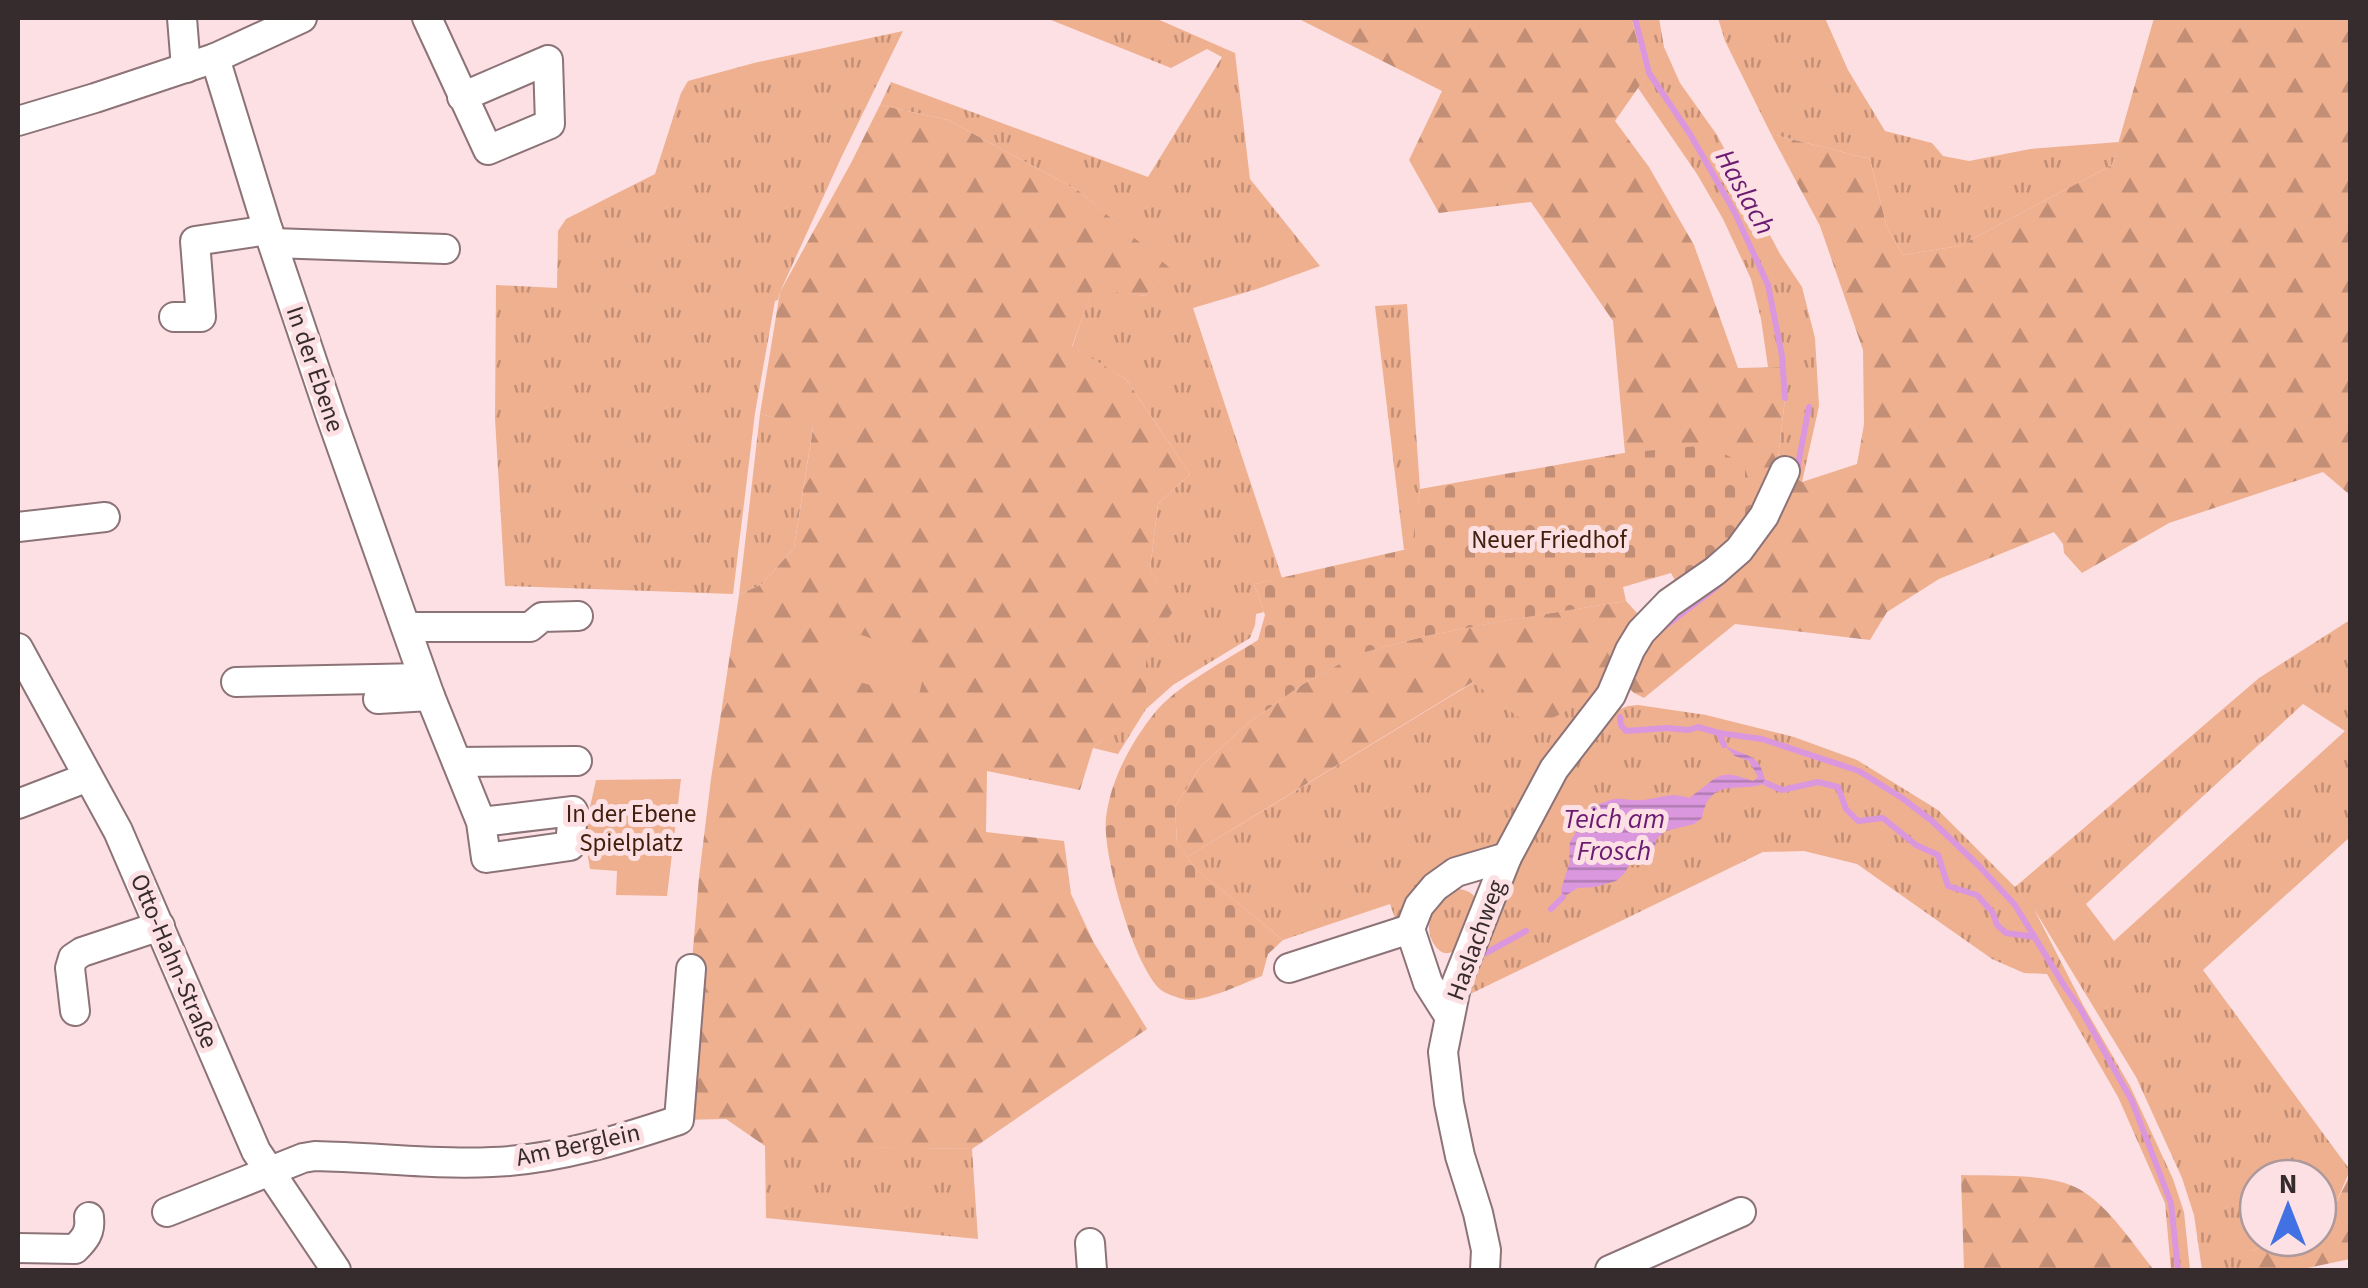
<svg xmlns="http://www.w3.org/2000/svg" width="2368" height="1288" font-family="'Source Sans 3',sans-serif">
<defs>
<pattern id="grass-tufts" width="24" height="20" patternUnits="userSpaceOnUse" patternTransform="scale(2.5)"><rect width="24" height="20" fill="#efb090"/><path d="M3 7l-1-3M5 7V3M7 7l1-3M15 17l-1-3M17 17v-4M19 17l1-3" fill="none" stroke="#c28f76"/></pattern>
<pattern id="forest-firs" width="22" height="20" patternUnits="userSpaceOnUse" patternTransform="scale(2.5)"><rect width="22" height="20" fill="#efb090"/><path d="M5 1l3.5 6h-7zM16 11l3.5 6h-7z" fill="#c28f76"/></pattern>
<pattern id="cemetery-stones" width="16" height="16" patternUnits="userSpaceOnUse" patternTransform="scale(2.5)"><rect width="16" height="16" fill="#efb090"/><path d="M2 7V4a2 2 0 0 1 4 0v3zM10 15v-3a2 2 0 0 1 4 0v3z" fill="#c28f76"/></pattern>
<pattern id="water-rules" width="6" height="5" patternUnits="userSpaceOnUse" patternTransform="scale(2.5)"><rect width="6" height="5" fill="#db97dd"/><path d="M0 2.5h6" fill="none" stroke="#b27bb4"/></pattern>
</defs>
<rect width="100%" height="100%" fill="#fce0e4"/>
<!-- grass -->
<g fill="url(#grass-tufts)" fill-rule="evenodd">
<path d="M1046 18H1155L1235 53 1250 179 1320 266 1257 289 1193 308 1282 578 1254 584 1264 612 1256 614 1255 625 1250 638 1173 685 1146 709 1118 754 1093 748 1146 702V649L1171 613 1150 570 1158 504 1190 474 1126 379 1072 347 1093 288 1145 296 1170 269 1079 191 948 120 880 105 891 82 1148 177 1222 57 1207 49 1171 68Z"/>
<path d="M1631 18H1659L1664 47 1680 83 1717 135 1780 254 1802 287 1815 338 1819 406 1802 482 1777 467 1785 398 1783 367H1768L1761 319 1751 279 1723 219 1697 174 1638 88 1647 74Z"/>
<path d="M1718 18H1825L1848 70 1885 131 1932 143 1943 156 1969 161 2030 149 2119 142 2112 165 1959 246 1903 255 1887 228 1870 159 1771 134 1725 41Z"/>
<path d="M903 31 841 158 780 292 778 300 775 301 755 413 733 594 505 586 495 419 496 285 557 288 558 231 566 219 655 174 681 93 688 81 754 63Z"/>
<path d="M1407 304 1420 489 1413 548 1404 550 1375 306Z"/>
<path d="M760 414 813 427 794 548 762 584 739 595Z"/>
<path d="M2350 620V837L2203 970 2350 1170 2330 1217 2318 1222V1178H2258V1238H2281L2251 1251V1270H2202L2194 1215 2182 1178 2136 1077 2034 909 2083 1005 2130 1086 2173 1179 2184 1212 2190 1270H2171L2165 1203 2118 1097 2047 974 2024 973 1992 959 1857 864 1804 851 1763 852 1464 997 1470 969 1543 806 1615 711 1628 706 1638 705 1706 715 1794 737 1857 760 1938 810 2015 887 2259 678ZM2303 704 2345 731 2114 941 2086 904Z"/>
<path d="M1474 682 1595 697 1502 852 1397 924 1390 904 1283 940 1197 870 1187 857Z"/>
<path d="M1456 888C1464 890 1472 891 1476 899 1483 911 1456 973 1436 947 1419 925 1436 898 1456 888Z"/>
<path d="M765 1145 972 1149 978 1239 766 1218Z"/>
</g>
<!-- forest -->
<g fill="url(#forest-firs)">
<path d="M1297 18H1631L1647 75 1615 121 1649 167 1694 245 1738 368 1783 367 1785 398 1777 467 1759 505 1625 453 1613 321 1531 202 1439 213 1409 160 1442 91Z"/>
<path d="M2154 18H2350V495L2323 472 2169 523 2082 573 2064 553 2063 544 2054 532 1939 579 1887 612 1870 640 1735 624 1644 698 1634 693 1624 683 1639 643 1789 473 1802 482 1857 464 1864 424 1863 350 1820 226 1771 134 1870 159 1887 228 1903 255 1959 246 2112 165Z"/>
<path d="M880 105 948 120 1079 191 1171 269 1145 296 1093 289 1072 346 1126 379 1190 474 1158 504 1150 570 1172 613 1146 649V703L1093 748 1080 790 987 771 986 832 1064 841 1071 894 1094 943 1147 1029 972 1149 765 1146 726 1119 679 1120 699 877 711 779 739 595 762 584 794 548 813 428 760 414 780 292 851 163Z"/>
<path d="M1626 601 1638 614 1624 635 1595 697 1532 728 1473 682 1187 857 1177 843 1175 807 1200 767 1247 724 1303 684 1357 654 1426 636 1501 621Z"/>
<path d="M2350 1174V1259L2298 1270H2251V1251L2281 1238H2318V1222L2330 1216Z"/>
<path d="M1961 1175C1993 1176 2052 1173 2079 1189 2110 1207 2132 1243 2154 1270H1964Z"/>
</g>
<!-- cemetery -->
<path fill="url(#cemetery-stones)" d="M1708 445 1743 464 1759 505 1744 528 1678 586 1671 573 1623 587 1626 601 1502 621 1426 636 1358 654 1303 684 1247 724 1200 767 1175 807 1177 843 1196 869 1283 940 1268 954 1262 976C1242 984 1211 999 1190 1000 1183 1000 1166 994 1161 990 1134 967 1102 854 1106 818 1110 782 1130 744 1153 715 1175 686 1227 660 1258 640L1265 615 1254 584 1412 548 1420 489 1624 453Z"/>
<!-- green -->
<g fill="#efb090">
<path d="M837 627 928 657 918 699 815 669Z"/>
<path d="M681 779 667 896 616 895 617 871 590 869 584 834 596 780Z"/>
</g>
<!-- water -->
<path fill="url(#water-rules)" d="M1724 745C1750 759 1758 751 1766 783 1740 794 1710 775 1702 818L1694 824 1666 831 1657 838 1655 846 1649 852 1630 864 1624 874 1616 881 1595 887 1578 888 1563 897 1561 890 1569 864 1570 842 1591 807C1599 805 1607 800 1615 799 1623 798 1632 801 1640 800 1658 799 1671 791 1689 798 1719 778 1715 767 1753 781L1758 777 1749 761 1735 756Z"/>
<g fill="none" stroke-linecap="round" stroke-linejoin="round">
<!-- stream -->
<g stroke="#db97dd" stroke-width="6">
<path d="M1635 18 1649 73 1690 134 1734 211 1768 285 1782 356 1785 398"/>
<path d="M1796 475 1809 407"/>
<path d="M1660 630 1718 586"/>
<path d="M1620 717 1621 725 1626 731 1667 728 1688 730 1698 727 1719 733 1762 739 1859 771 1902 798 1932 821 1979 866 2015 905 2065 987 2080 1008 2132 1101 2171 1203 2178 1270"/>
<path d="M1719 733 1724 745"/>
<path d="M1766 783 1782 790 1818 782 1838 787 1846 809 1858 821 1883 818 1916 845 1938 855 1948 886 1977 895 1993 913 1997 925 2006 933 2035 937"/>
<path d="M1551 909 1563 897"/>
<path d="M1486 953 1526 931"/>
</g>
<!-- minor casing -->
<g stroke="#8c7377" stroke-width="32">
<g id="minor">
<path d="M182 18 186 68"/>
<path d="M427 18 488 150 550 124 548 60 462 97"/>
<path d="M215 58 268 230 331 417 430 696 481 822 486 858 570 846 573 811 481 822"/>
<path d="M18 121 95 98 215 58 302 18"/>
<path d="M273 243 445 249"/>
<path d="M174 317H201L195 241 268 230"/>
<path d="M18 527 105 517"/>
<path d="M406 627H530L542 617 578 616"/>
<path d="M18 648 118 831 256 1151 336 1270"/>
<path d="M236 682 423 678"/>
<path d="M378 699 430 696"/>
<path d="M457 762 577 761"/>
<path d="M18 804 88 777"/>
<path d="M1289 968 1410 929"/>
<path d="M75 1011 70 968 73 958 82 952 160 926"/>
<path d="M1449 1016 1428 983 1410 929 1419 906 1435 887 1456 872 1507 857"/>
<path d="M167 1212 303 1158 315 1156C374 1157 433 1165 492 1162 555 1160 619 1140 679 1120L691 969"/>
<path d="M1090 1243 1092 1270"/>
<path d="M18 1248 75 1249C85 1239 91 1232 89 1217"/>
<path d="M1485 1270 1486 1250 1478 1213 1460 1156 1449 1103 1443 1052 1457 982 1507 857 1554 769 1611 695 1630 650 1641 632 1669 603 1715 571 1739 550 1764 516 1785 471"/>
<path d="M1610 1270 1741 1212"/>
</g>
</g>
<!-- minor -->
<use href="#minor" stroke="#fff" stroke-width="28"/>
</g>
<g text-anchor="middle" dominant-baseline="central" stroke-width="10" stroke-linejoin="round" paint-order="stroke">
<!-- street labels -->
<g font-size="25" fill="#362b2d" stroke="#fce0e4">
<text transform="translate(315 369) rotate(71)">In der Ebene</text>
<text transform="translate(1476 940) rotate(-70)">Haslachweg</text>
<text transform="translate(174 961) rotate(67)">Otto-Hahn-Straße</text>
<text transform="translate(578 1145) rotate(-12)">Am Berglein</text>
</g>
<!-- park labels -->
<g font-size="25" fill="#42200d" stroke="#fce0e4">
<text x="1549" y="540">Neuer Friedhof</text>
<text x="631" y="814">In der Ebene<tspan x="631" dy="29">Spielplatz</tspan></text>
</g>
<!-- water labels -->
<g font-size="28" font-style="italic" fill="#6b1b70" stroke="#fce0e4">
<text transform="translate(1745 192) rotate(61)">Haslach</text>
<text x="1614" y="819">Teich am<tspan x="1614" dy="32">Frosch</tspan></text>
</g>
</g>
<!-- border -->
<rect width="2368" height="1288" fill="none" stroke="#362b2d" stroke-width="40"/>
<!-- north arrow -->
<g transform="translate(2288 1208)"><circle r="48" fill="#fce0e4" stroke="#ad989b" stroke-width="2.5"/>
<path d="M0-8L18 38L0 25L-18 38Z" fill="#4171e2"/>
<text y="-15" font-size="28" font-weight="bold" text-anchor="middle" fill="#362b2d">N</text>
</g>
</svg>
